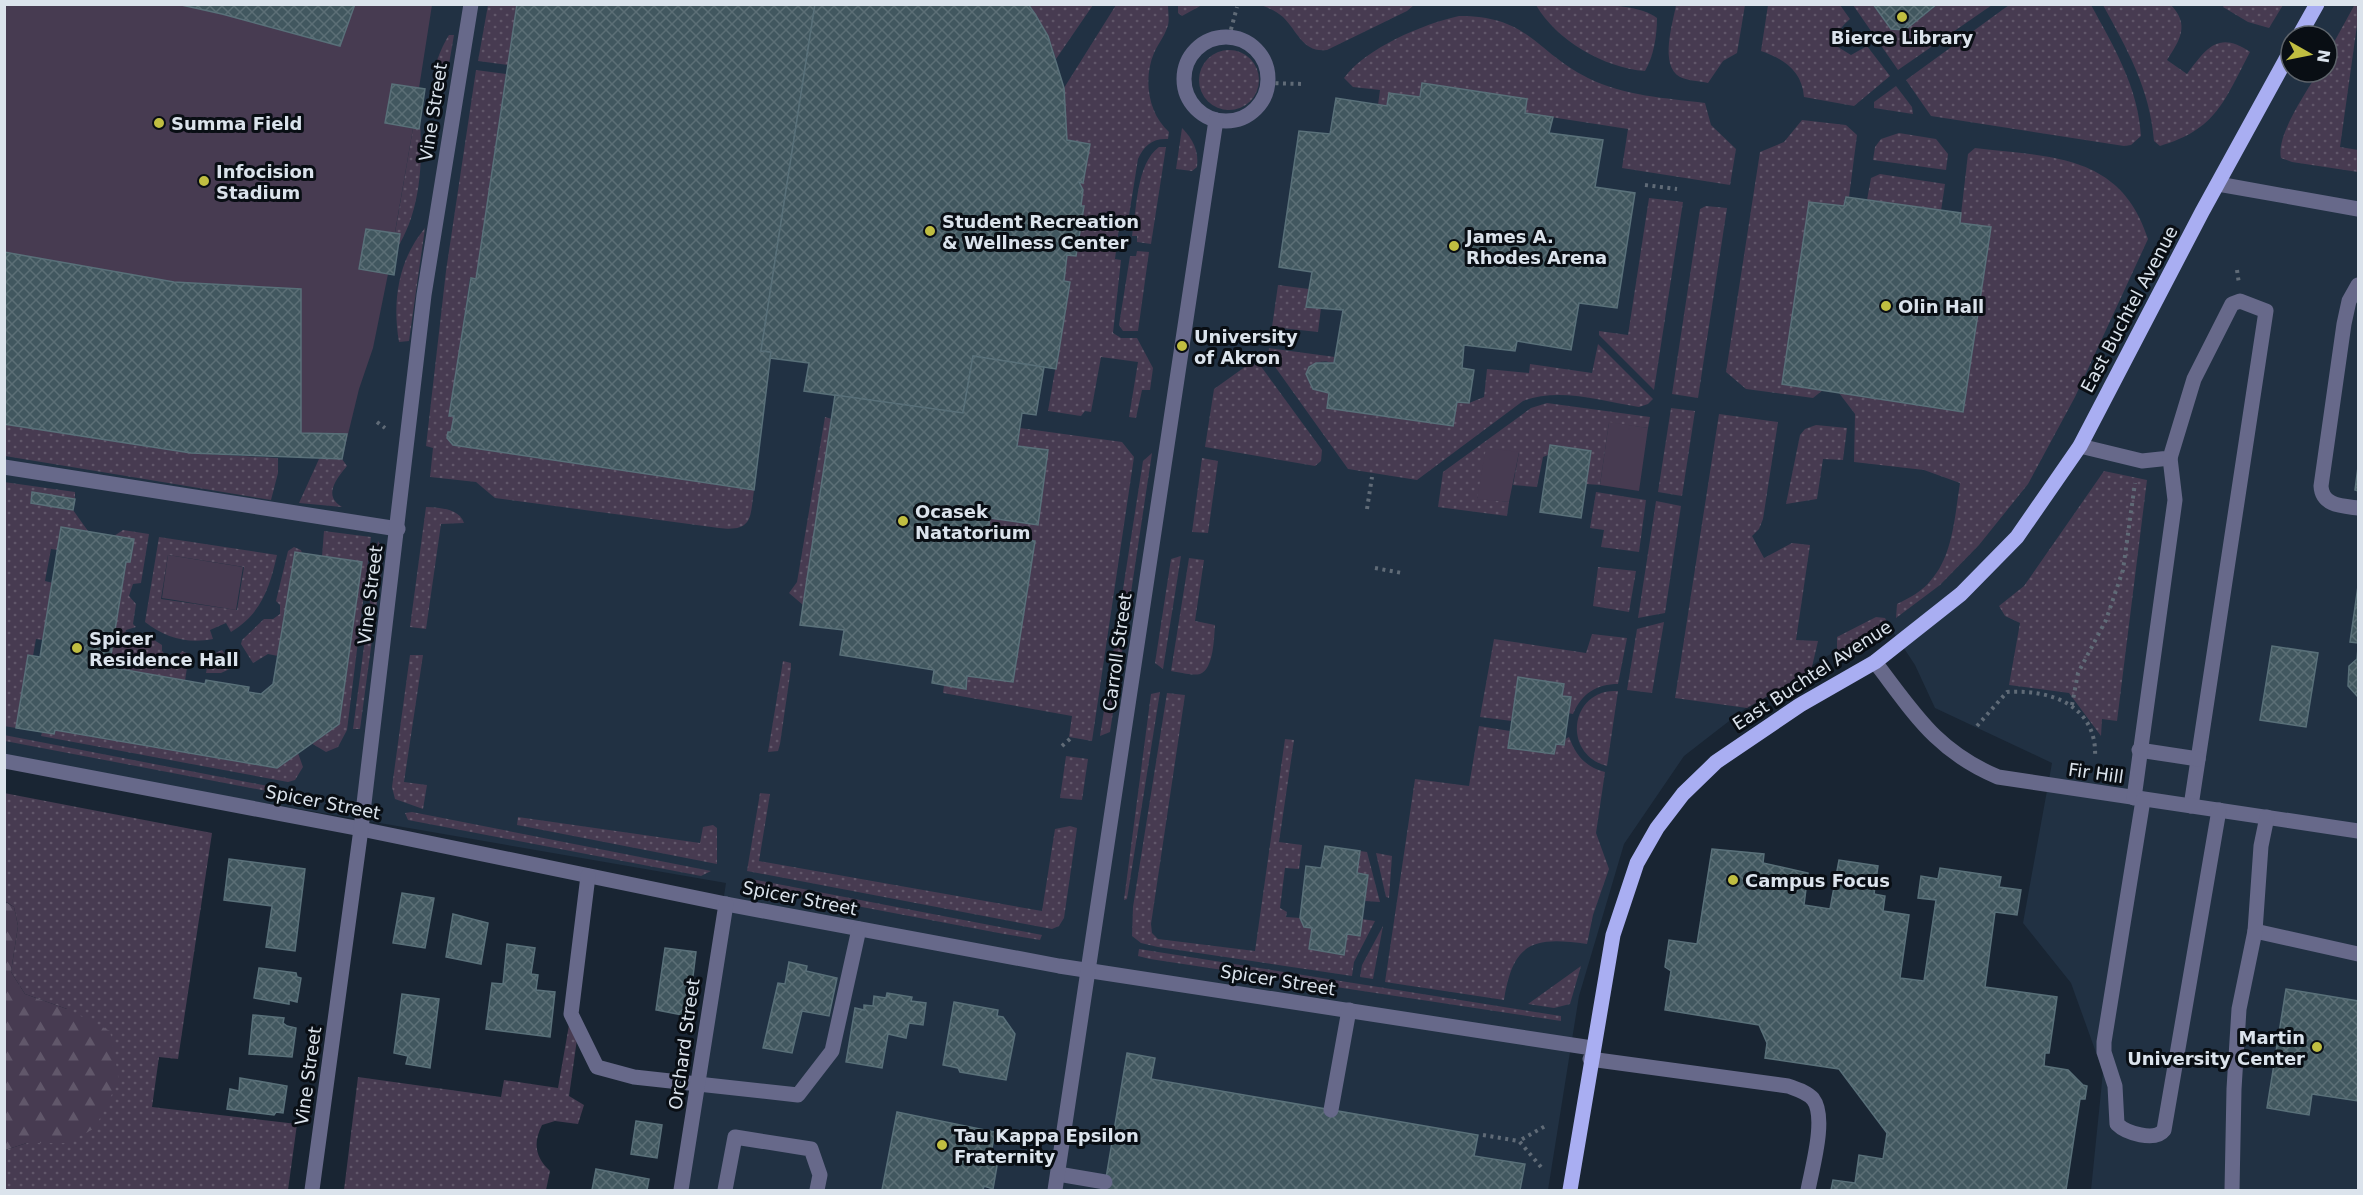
<svg xmlns="http://www.w3.org/2000/svg" width="2363" height="1195" font-family="'DejaVu Sans',sans-serif">
<defs>
<pattern id="grass-dots" width="8" height="8" patternUnits="userSpaceOnUse" patternTransform="scale(1.5)"><rect width="8" height="8" fill="#473b51"/><path d="M2 2h.1M6 6h.1" fill="none" stroke="#61576a" stroke-width="1.8" stroke-linecap="round"/></pattern>
<pattern id="forest-firs" width="22" height="20" patternUnits="userSpaceOnUse" patternTransform="scale(1.5)"><rect width="22" height="20" fill="#473b51"/><path d="M5 1l3.5 6h-7zM16 11l3.5 6h-7z" fill="#61576a"/></pattern>
<pattern id="building-cross-hatch" width="8" height="8" patternUnits="userSpaceOnUse" patternTransform="scale(1.5)"><rect width="8" height="8" fill="#41575f"/><path d="M0 0l8 8M0 8l8-8" fill="none" stroke="#5c6f76"/></pattern>
</defs>
<rect width="100%" height="100%" fill="#192533"/>
<!-- built -->
<path fill="#213143" fill-rule="evenodd" d="M4 5H2358V1190H2091L2103 1072 2071 983 2023 923 2052 763 1935 708 1915 665 1886 621 1764 694 1684 756 1624 844 1579 996 1548 1190H678L726 883 5 758ZM2291 36H2327V72H2291Z"/>
<!-- grass -->
<g fill="url(#grass-dots)" fill-rule="evenodd">
<path d="M2225 4 2283 5 2269 28 2248 22 2223 7Z"/>
<path d="M2355 4 2358 5V18L2340 147 2358 150V172L2292 162 2281 158C2276 135 2306 93 2318 72H2327V55Z"/>
<path d="M488 5H517L508 65 478 61Z"/>
<path d="M1028 5H1093L1056 59 1048 36Z"/>
<path d="M1116 5H1168C1168 12 1170 22 1167 28 1164 37 1158 44 1154 53 1143 79 1148 113 1169 132L1168 139C1153 138 1144 145 1138 159L1127 228H1119L1115 259 1121 260 1113 333 1121 338H1137L1153 368 1150 390H1142L1136 418 1129 417 1138 362 1101 357 1091 412 1085 411 1081 416 1048 411 1070 283 1064 281 1067 255H1076L1084 207 1081 206 1079 182 1083 183 1089 144 1067 140 1064 88Z"/>
<path d="M1178 5V4L1202 5 1182 16 1178 13Z"/>
<path d="M1261 5 1414 4V5L1407 11 1327 50C1303 53 1298 32 1283 17 1277 12 1269 8 1261 5Z"/>
<path d="M1536 5C1564 4 1636 0 1657 18 1657 35 1654 56 1645 71 1604 68 1556 40 1536 5Z"/>
<path d="M1676 5H1745L1737 53 1723 61 1708 83C1700 81 1688 81 1680 77 1659 65 1673 23 1676 5Z"/>
<path d="M1768 5H1840L1850 19C1841 27 1835 34 1838 47L1851 55 1867 46 1890 76 1854 106 1804 97C1802 71 1784 59 1761 51Z"/>
<path d="M1853 5H1873L1891 29 1905 30 1937 5H1992L1898 70Z"/>
<path d="M2009 5H2091C2114 47 2138 87 2141 136L2131 145 2124 146 1931 116 1906 80Z"/>
<path d="M2103 5H2171C2190 25 2180 40 2167 60L2187 74C2206 49 2218 30 2250 52 2224 101 2217 129 2160 146L2154 141C2150 89 2127 49 2103 5Z"/>
<path d="M1459 16C1530 16 1534 51 1588 78 1624 96 1666 98 1705 103L1711 125 1736 149 1730 185 1622 168 1628 129 1525 113 1527 99 1422 83 1420 97 1390 93 1387 106 1378 105 1380 90 1353 87 1344 78C1366 48 1423 24 1459 16Z"/>
<path d="M449 35H454L445 87 436 90C428 76 441 48 449 35Z"/>
<circle cx="1229" cy="80" r="30"/>
<path d="M476 70 506 74 476 279 470 278 450 416H454L451 432H448L447 438 453 445 754 490C750 518 753 532 719 528L495 498 476 482 430 477 433 448 426 446 446 271Z"/>
<path d="M1896 86 1912 107 1913 114 1874 108V102Z"/>
<path d="M1802 120 1846 125 1857 135 1849 197H1845L1844 206 1809 202 1782 384 1823 390 1813 398 1746 389 1726 372 1760 152 1784 142Z"/>
<path d="M420 123C423 163 420 210 399 245L400 234 395 233 413 128Z"/>
<path d="M1182 128C1193 139 1199 151 1197 167L1192 171 1176 169Z"/>
<path d="M1899 133 1936 139 1948 154 1946 170 1873 160 1875 147 1881 139Z"/>
<path d="M1159 147H1166L1151 244 1137 242V236H1132C1137 209 1136 164 1159 147Z"/>
<path d="M1975 148C2049 157 2121 153 2148 239L2075 397 2028 484 1979 545 1940 585 1896 618 1897 604C1909 598 1923 591 1931 580 1953 556 1955 514 1960 483L1924 470 1854 462 1855 414 1839 393 1963 412 1991 228 1960 223 1968 154Z"/>
<path d="M1880 174 1945 184 1941 211 1867 200 1871 178Z"/>
<path d="M1649 198 1683 202 1654 390 1599 335V331L1628 335Z"/>
<path d="M1706 206 1727 208 1698 398 1672 394 1700 209Z"/>
<path d="M425 228 409 341 399 342C392 302 398 260 425 228Z"/>
<path d="M1137 251 1149 252 1138 331H1123L1119 325 1130 256H1136Z"/>
<path d="M1278 285 1309 289 1306 306 1321 308 1318 332 1272 327Z"/>
<path d="M1598 344 1653 399 1648 404 1639 407C1602 401 1559 387 1523 401L1417 480 1348 469 1268 357 1269 348 1335 357 1334 363C1321 360 1312 361 1306 374L1313 389 1329 393 1328 408 1453 426 1457 402 1469 403 1484 397 1487 369 1529 373 1530 364 1592 373Z"/>
<path d="M1249 364 1260 365 1322 450 1321 461 1315 466 1205 447 1214 389Z"/>
<path d="M1547 403 1650 417 1648 428 1609 423 1600 485 1586 484 1591 451 1550 446 1548 455 1543 457 1537 487 1513 485 1519 452 1477 498 1509 502 1507 516 1438 507 1443 472 1531 408Z"/>
<path d="M1671 408 1695 411 1682 496 1658 492Z"/>
<path d="M1719 414 1778 422 1763 519 1759 529 1752 536 1764 558 1792 543 1810 545 1796 640 1818 641 1811 671 1747 708 1675 698Z"/>
<path d="M825 417 832 419 803 605 789 593 797 582Z"/>
<path d="M4 424 191 453 278 458V473L271 500 5 456Z"/>
<path d="M1816 425 1847 428 1843 460 1823 459 1817 499 1786 504 1800 435 1805 429Z"/>
<path d="M1020 428 1122 442 1134 457 1092 741 1069 737 1072 716 943 693 944 685 966 688 967 676 1013 682 1035 541 988 533 990 518 1038 524 1048 451 1017 446Z"/>
<path d="M1152 453 1110 732 1100 736 1143 461Z"/>
<path d="M1202 458 1218 461 1208 533 1192 532Z"/>
<path d="M319 459H342L347 466C336 479 323 496 342 507L299 503Z"/>
<path d="M2104 471 2147 480 2117 721 2102 719 2101 736 2069 693 2009 685 2020 623 2005 616 1999 606 2024 586Z"/>
<path d="M4 482 75 492V499L33 492 31 503 73 510 88 531 62 527 58 550 51 549 45 581 53 583 43 640 36 639 33 656H28L16 728 4 726Z"/>
<path d="M1596 492 1646 500 1639 552 1601 547 1604 530 1590 528Z"/>
<path d="M1656 501 1681 506 1665 613 1638 618Z"/>
<path d="M426 507C440 508 459 508 464 523L441 524 426 629 410 627Z"/>
<path d="M123 530 149 534 141 583 133 584 129 596 136 604 133 624 136 627 126 630 124 638 127 645 139 646 143 633 162 645V651L168 657H177L182 651 189 654 185 681 109 667 126 562H130L134 539 114 536Z"/>
<path d="M324 531 371 537 347 730 338 747 326 752 311 743 362 562 322 556Z"/>
<path d="M159 537 277 555C270 587 261 614 231 632L226 623 210 630 213 639C188 644 165 638 145 622ZM168 555 244 567 237 610 161 599Z"/>
<path d="M378 541 383 549V558L360 729H353Z"/>
<path d="M294 547 301 550 302 553 295 552 278 656 268 654 253 663 241 644 242 640 264 619H273L280 614V605L276 601 288 551Z"/>
<path d="M1181 556 1163 669 1155 663 1171 559Z"/>
<path d="M1189 558 1204 560 1195 621 1215 625C1214 637 1214 669 1200 674 1192 676 1179 672 1171 671Z"/>
<path d="M1598 567 1636 571 1629 612 1593 606Z"/>
<path d="M1876 617 1885 618 1888 624 1837 655V637Z"/>
<path d="M1664 622 1652 693 1627 690 1637 629Z"/>
<path d="M1592 634 1627 638 1618 684C1597 684 1582 693 1573 714L1568 713 1571 697 1562 696 1564 684 1518 678 1512 721 1480 717 1494 639 1586 653Z"/>
<path d="M222 650 234 667 221 673H206L209 656Z"/>
<path d="M410 655H423L404 782 427 785 423 809 395 799 392 787Z"/>
<path d="M783 661 791 663V668L780 744 778 751 768 752Z"/>
<path d="M1618 691 1607 766C1561 754 1570 688 1618 691Z"/>
<path d="M1160 692 1127 899 1124 900 1151 694Z"/>
<path d="M1167 693 1185 695 1151 924 1152 933 1158 939 1255 951 1285 739 1294 740 1279 842 1302 845 1299 869 1285 868 1280 908 1287 912 1286 917 1300 918 1304 927 1312 928 1309 949 1344 955 1347 934 1360 935 1362 919 1375 921 1354 962 1352 976 1158 947 1141 943 1132 936 1133 907Z"/>
<path d="M1479 726 1510 731 1508 748 1553 754 1556 744 1569 737C1576 756 1586 767 1605 772L1596 833 1609 869 1593 915 1587 944C1532 936 1513 943 1504 1000L1385 982 1415 779 1469 786Z"/>
<path d="M55 730 277 768 298 753 303 767 295 780 288 782 41 736 42 732Z"/>
<path d="M4 735 268 786 267 791 5 741Z"/>
<path d="M1066 756 1088 759 1082 800 1060 798Z"/>
<path d="M4 793 212 833 178 1059 159 1057 152 1107 297 1124 288 1190H5V1150L27 1143H67V1009L25 994 11 972 18 926 14 907 5 901Z"/>
<path d="M760 793 770 794 759 861 1042 911 1055 829 1070 826 1077 828 1064 918 1059 926 1052 929 747 871Z"/>
<path d="M412 812 711 871 701 876 408 820 405 813Z"/>
<path d="M518 817 700 843 703 827 713 825 717 828V864L517 825Z"/>
<path d="M1360 851 1367 852 1380 902 1365 901 1368 875 1357 873Z"/>
<path d="M1376 853 1392 856 1389 898 1386 897Z"/>
<path d="M746 878 1042 935 1040 940 1004 934 751 886 745 881Z"/>
<path d="M1383 926 1373 979 1360 977 1362 965Z"/>
<path d="M1139 949 1561 1016V1021L1150 959 1138 956Z"/>
<path d="M1581 966 1570 1004 1554 1008 1528 1004Z"/>
<path d="M569 1025 578 1032 569 1096 584 1105 578 1124 555 1121 542 1125C533 1143 535 1157 550 1171L546 1190H344L358 1077 501 1097 504 1080 558 1088Z"/>
</g>
<!-- forest -->
<path fill="url(#forest-firs)" d="M4 901 14 907 18 926 11 972 25 994 67 1009 110 1031 119 1080 95 1128 67 1143H27L5 1150Z"/>
<!-- pitch -->
<g fill="#473b51">
<path d="M4 5H432L419 88 425 89 419 129 413 128 395 232 400 234 394 275 388 274 373 348 359 389 342 459 191 453 5 424Z"/>
<path d="M1609 422 1648 428 1639 491 1600 485Z"/>
<path d="M1486 448 1519 452 1509 502 1477 499Z"/>
<path d="M168 555 243 567 236 610 162 598Z"/>
</g>
<!-- building -->
<g fill="url(#building-cross-hatch)" stroke="#597079" stroke-width="1.5">
<path d="M177 4H355L340 46 222 14Z"/>
<path d="M517 4H815L761 351 771 352 754 490 453 445 447 438 448 432H451L454 416H449L471 278 476 279Z"/>
<path d="M815 4H1028L1035 14 1048 36 1064 88 1067 140 1090 144 1083 183 1079 182 1083 190 1081 206H1084L1076 256 1067 255 1064 281 1070 282 1056 369 973 356 963 413 804 391 809 363 770 358 771 352 761 351Z"/>
<path d="M1873 4H1937L1905 30 1891 29Z"/>
<path d="M1422 83 1527 99 1525 113 1553 117 1549 133 1603 140 1595 187 1635 193 1617 308 1579 303 1571 350 1517 341 1515 351 1464 345 1462 368 1474 370 1469 403 1457 402 1453 426 1327 408 1329 393 1313 389 1306 374 1309 367 1316 363H1334L1343 310 1306 307 1312 272 1279 267 1299 131 1330 134 1336 98 1387 106 1389 93 1420 97Z"/>
<path d="M392 84 425 89 419 129 385 123Z"/>
<path d="M1846 197 1961 213 1960 223 1991 227 1963 412 1782 384 1809 202 1844 206Z"/>
<path d="M366 229 400 234 394 275 359 269Z"/>
<path d="M4 252 174 282 301 289V433L347 434 342 459 191 453 4 424Z"/>
<path d="M973 356 1044 367 1036 415 1022 413 1017 446 1048 450 1038 525 990 518 988 533 1035 541 1013 682 967 676 966 689 932 683 934 670 840 655 844 630 800 625 835 395 963 413Z"/>
<path d="M1550 445 1591 451 1581 518 1540 512Z"/>
<path d="M2358 467V491L2355 490Z"/>
<path d="M32 492 75 499 73 510 31 503Z"/>
<path d="M61 527 134 539 130 562H126L109 667 205 684 206 680 249 687 248 692 261 694 273 684 295 552 362 562 339 724 277 768 55 730 54 734 16 728 28 655 40 657Z"/>
<path d="M2358 586V643L2350 642Z"/>
<path d="M2272 646 2318 653 2306 727 2260 720Z"/>
<path d="M2358 648V697L2348 686 2349 666 2357 659Z"/>
<path d="M1518 677 1564 684 1562 696 1571 697 1564 745 1556 744 1554 754 1508 748Z"/>
<path d="M1325 846 1360 851 1357 873 1368 875 1360 936 1347 934 1344 955 1309 949 1312 928 1304 927 1300 918 1306 866 1321 868Z"/>
<path d="M1712 849 1764 854 1763 863 1808 873 1804 905 1830 909 1839 860 1878 866 1874 894 1885 896 1883 911 1909 915 1900 978 1924 981 1936 900 1918 898 1921 876 1938 879 1940 868 2001 877 1999 887 2021 890 2017 915 1995 912 1985 987 2057 997 2049 1053H2045L2044 1066 2068 1070 2083 1085 2087 1086 2085 1099H2080L2066 1190H1831L1833 1180 1855 1183 1859 1155 1883 1159 1887 1133 1839 1069 1765 1058 1767 1043 1759 1025 1665 1010 1671 971 1665 967 1669 940 1697 944Z"/>
<path d="M229 859 305 869 295 951 266 947 272 906 224 900Z"/>
<path d="M402 893 434 898 425 948 393 943Z"/>
<path d="M453 914 488 923 481 964 446 957Z"/>
<path d="M507 944 535 948 531 974 538 975 536 990 555 992 550 1037 486 1029 492 983 503 984Z"/>
<path d="M665 948 696 952 688 1016 656 1010Z"/>
<path d="M789 962 807 966 806 971 837 978 829 1016 802 1011 792 1053 763 1048 778 983 785 984Z"/>
<path d="M259 968 296 973 297 977 301 978 297 1002 289 1000V1004L254 998Z"/>
<path d="M2286 989 2358 1001V1101L2312 1094 2309 1115 2267 1108Z"/>
<path d="M887 993 912 997 911 1001 926 1003 923 1025 909 1023 906 1038 888 1034 882 1068 846 1062 855 1008 864 1010V1005L873 1006 874 996 886 998Z"/>
<path d="M402 994 439 999 430 1068 406 1064 408 1056 394 1053Z"/>
<path d="M954 1002 998 1010 997 1016 1003 1017 1015 1034 1006 1080 960 1072 958 1068 943 1065Z"/>
<path d="M253 1015 284 1018 283 1023 287 1026 296 1028 292 1057 249 1054Z"/>
<path d="M1127 1053 1155 1058 1151 1079 1478 1135 1474 1156 1525 1164 1520 1190H1104Z"/>
<path d="M240 1078 287 1086 283 1113 276 1112 274 1115 227 1109 230 1089 239 1091Z"/>
<path d="M897 1112 995 1132 990 1158 998 1160 993 1189 984 1186 983 1190H882Z"/>
<path d="M636 1121 662 1125 657 1158 631 1154Z"/>
<path d="M596 1169 649 1179 647 1190H592Z"/>
</g>
<g fill="none" stroke-linecap="round" stroke-linejoin="round">
<!-- path -->
<g stroke="#606b77" stroke-width="4" stroke-dasharray="3 4.5" stroke-linecap="butt">
<path d="M1229 37 1237 7"/>
<path d="M1268 83 1303 84"/>
<path d="M1645 185 1677 189"/>
<path d="M2237 270 2239 284"/>
<path d="M377 422 385 428"/>
<path d="M1367 509 1372 477"/>
<path d="M1375 568 1402 573"/>
<path d="M2072 705 2078 673 2106 620 2123 570 2135 483"/>
<path d="M1977 726 2007 692C2051 689 2098 706 2095 758"/>
<path d="M1062 746 1070 739"/>
<path d="M1483 1135 1519 1141"/>
<path d="M1541 1167 1519 1141 1547 1125"/>
</g>
<!-- minor -->
<g stroke="#67698a" stroke-width="15">
<circle cx="1226" cy="79" r="42"/>
<path d="M2218 184 2358 209"/>
<path d="M2358 285 2349 301 2344 324 2321 486C2322 506 2342 506 2358 508"/>
<path d="M2080 446 2142 461 2170 458 2194 379 2232 304 2240 301 2266 311 2191 806"/>
<path d="M4 467 398 529"/>
<path d="M1875 662C1914 713 1936 751 1998 777L2358 831"/>
<path d="M2139 750 2198 759"/>
<path d="M4 761 361 829 726 904 1059 966 1592 1048"/>
<path d="M2134 798 2175 500 2170 458"/>
<path d="M2143 800 2104 1042V1052L2115 1086 2117 1124C2126 1133 2155 1142 2164 1130L2219 810"/>
<path d="M588 876 571 1014 597 1067 634 1077 798 1095 832 1051 859 929"/>
<path d="M2255 931 2358 954"/>
<path d="M1590 1059 1788 1086C1796 1089 1807 1092 1813 1099 1827 1117 1812 1168 1808 1190"/>
<path d="M1331 1110 1349 1010"/>
<path d="M1058 1174 1105 1182"/>
<path d="M312 1190 361 829 424 295 471 4"/>
<path d="M681 1190 726 904"/>
<path d="M725 1190 735 1137 811 1149 820 1175 817 1190"/>
<path d="M1055 1190 1216 120"/>
<path d="M2232 1190 2234 1089 2239 1009 2255 931 2261 846 2267 817"/>
</g>
<!-- major -->
<g stroke="#a9aef2" stroke-width="15">
<path d="M2299 36 2317 4"/>
<path d="M1570 1190 1613 935 1637 863 1657 828 1683 794 1716 762 1800 705 1875 662 1961 594 2017 537 2080 446 2202 212 2291 50"/>
</g>
</g>
<!-- markers -->
<g fill="#c0be41" stroke="#090e14" stroke-width="2">
<circle cx="1902" cy="17" r="6"/>
<circle cx="159" cy="123" r="6"/>
<circle cx="204" cy="181" r="6"/>
<circle cx="930" cy="231" r="6"/>
<circle cx="1454" cy="246" r="6"/>
<circle cx="1886" cy="306" r="6"/>
<circle cx="1182" cy="346" r="6"/>
<circle cx="903" cy="521" r="6"/>
<circle cx="77" cy="648" r="6"/>
<circle cx="1733" cy="880" r="6"/>
<circle cx="2317" cy="1047" r="6"/>
<circle cx="942" cy="1145" r="6"/>
</g>
<g text-anchor="middle" dominant-baseline="central" stroke-width="6" stroke-linejoin="round" paint-order="stroke">
<!-- poi labels -->
<g font-size="18" font-weight="bold" fill="#dbe3ec" stroke="#090e14" text-anchor="start">
<text x="1902" y="37" text-anchor="middle">Bierce Library</text>
<text x="171" y="123">Summa Field</text>
<text x="216" y="171">Infocision<tspan x="216" dy="21">Stadium</tspan></text>
<text x="942" y="221">Student Recreation<tspan x="942" dy="21">&amp; Wellness Center</tspan></text>
<text x="1466" y="236">James A.<tspan x="1466" dy="21">Rhodes Arena</tspan></text>
<text x="1898" y="306">Olin Hall</text>
<text x="1194" y="336">University<tspan x="1194" dy="21">of Akron</tspan></text>
<text x="915" y="511">Ocasek<tspan x="915" dy="21">Natatorium</tspan></text>
<text x="89" y="638">Spicer<tspan x="89" dy="21">Residence Hall</tspan></text>
<text x="1745" y="880">Campus Focus</text>
<text x="2305" y="1037" text-anchor="end">Martin<tspan x="2305" dy="21">University Center</tspan></text>
<text x="954" y="1135">Tau Kappa Epsilon<tspan x="954" dy="21">Fraternity</tspan></text>
</g>
<!-- street labels -->
<g font-size="18" fill="#dbe3ec" stroke="#090e14">
<text transform="translate(433 112) rotate(-81)">Vine Street</text>
<text transform="translate(2129 309) rotate(-62)">East Buchtel Avenue</text>
<text transform="translate(370 595) rotate(-83)">Vine Street</text>
<text transform="translate(1117 652) rotate(-82)">Carroll Street</text>
<text transform="translate(1812 675) rotate(-33)">East Buchtel Avenue</text>
<text transform="translate(2096 773) rotate(8)">Fir Hill</text>
<text transform="translate(323 802) rotate(11)">Spicer Street</text>
<text transform="translate(800 898) rotate(11)">Spicer Street</text>
<text transform="translate(1278 980) rotate(9)">Spicer Street</text>
<text transform="translate(684 1044) rotate(-82)">Orchard Street</text>
<text transform="translate(308 1076) rotate(-82)">Vine Street</text>
</g>
</g>
<!-- border -->
<rect width="2363" height="1195" fill="none" stroke="#dbe3ec" stroke-width="12"/>
<!-- north arrow -->
<g transform="translate(2309 54) rotate(99)"><circle r="28" fill="#090e14" stroke="#5d636a" stroke-width="1.5"/>
<path d="M0-4.5L10 22L0 15L-10 22Z" fill="#c0be41"/>
<text y="-9" font-size="16" font-weight="bold" text-anchor="middle" fill="#dbe3ec">N</text>
</g>
</svg>
